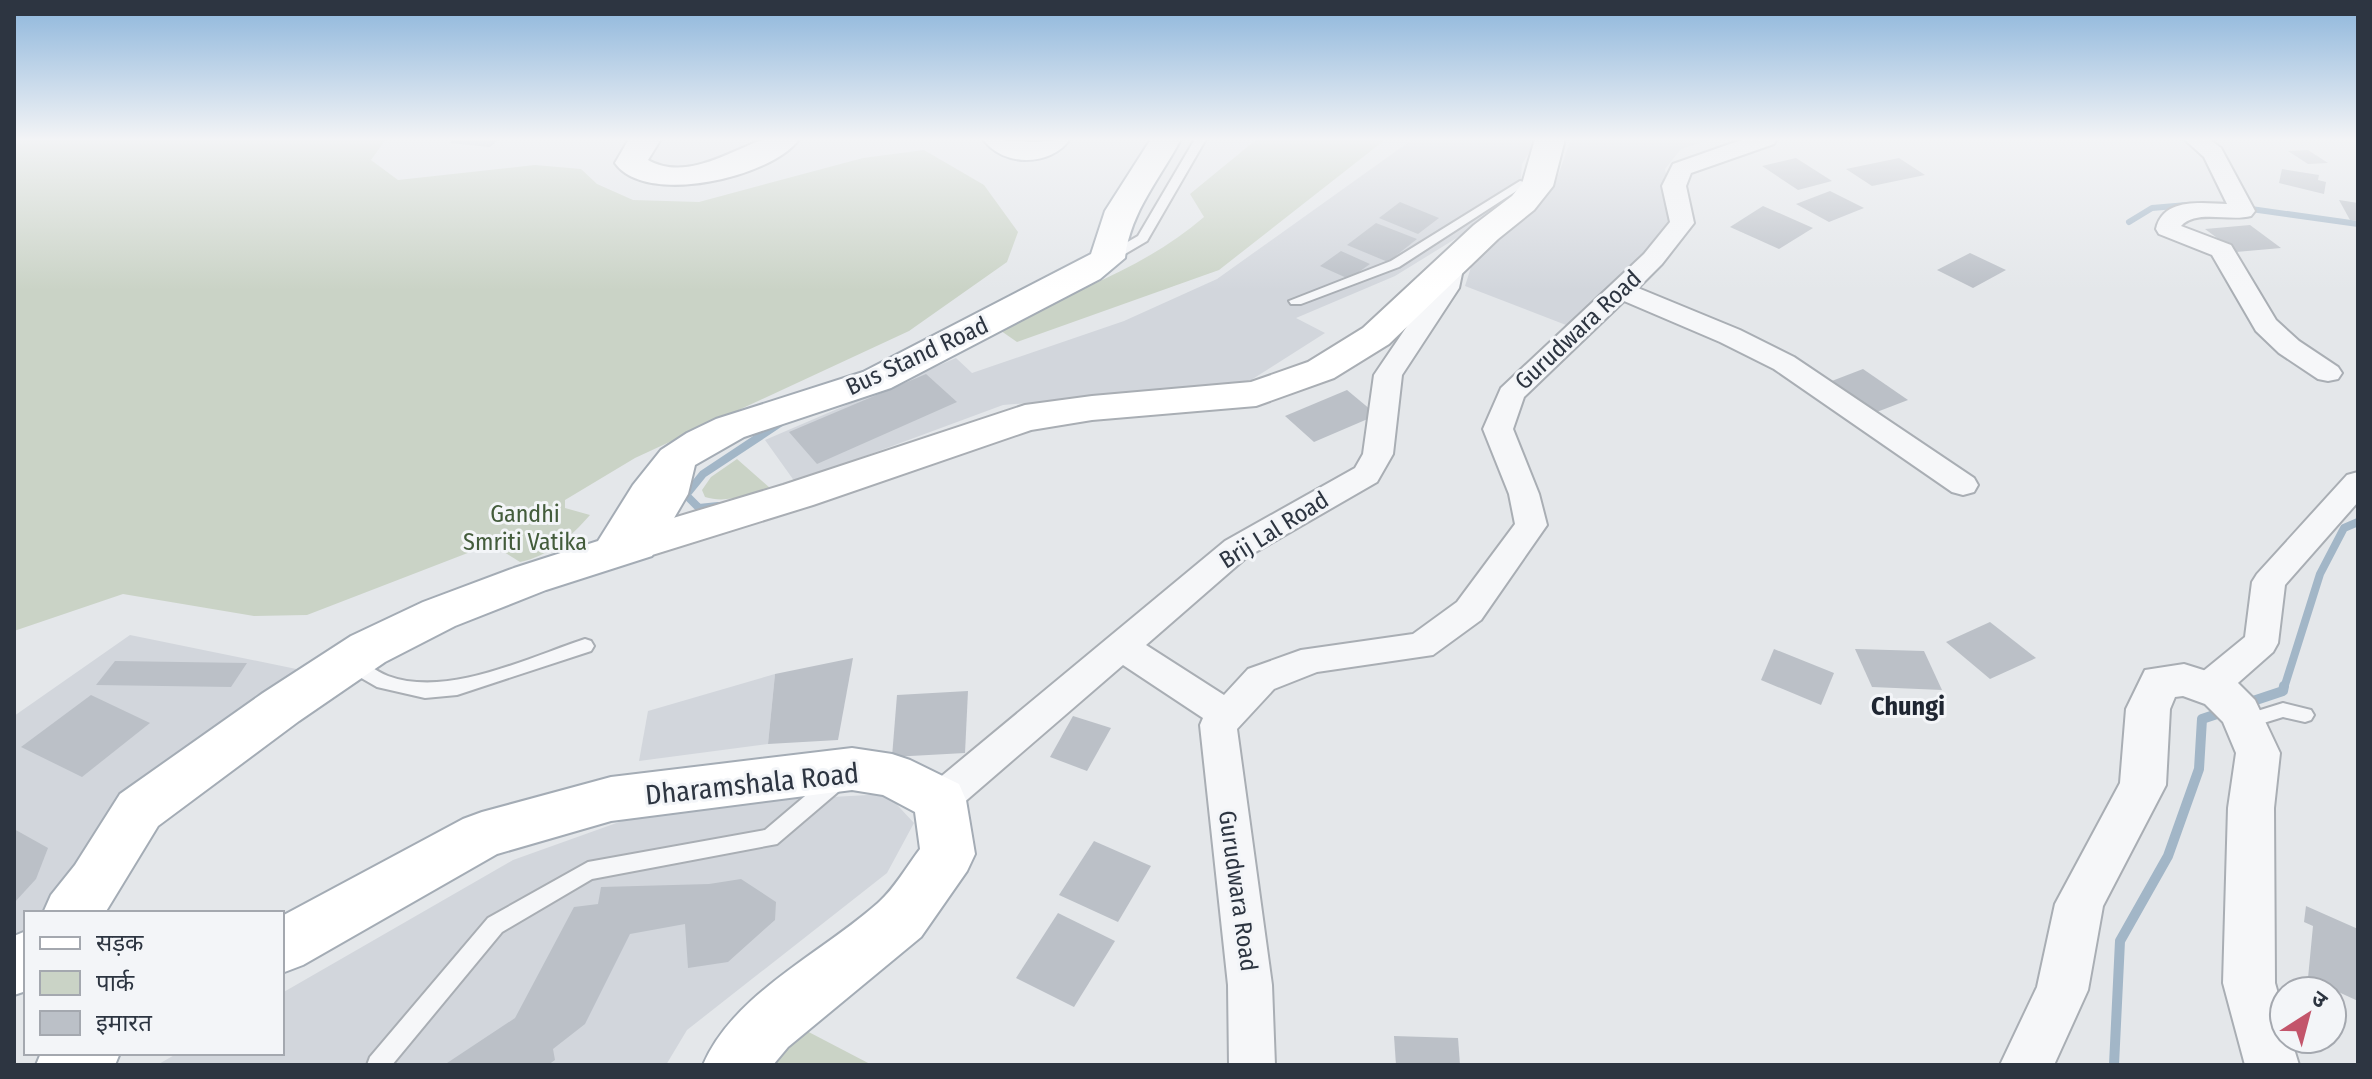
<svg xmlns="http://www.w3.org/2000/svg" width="2372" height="1079" font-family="'Fira Sans Condensed','Noto Sans Devanagari',sans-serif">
<rect width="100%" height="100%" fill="#e4e7ea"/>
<!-- built -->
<g fill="#d2d6dc">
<path d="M1413 139 1537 140 1522 164 1520 190 1507 207 1395 276 1296 318 1325 333 1251 380 1193 390 1003 405 795 482 765 440 956 358 972 373 1124 321 1217 279Z"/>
<path d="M1571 139H1713L1681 149 1665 169 1674 210 1668 235 1566 325 1465 286 1472 264 1554 187Z"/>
<path d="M130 635 306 671 163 771 87 844 86 868 52 913H26V942L14 952V716Z"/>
<path d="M775 674 768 744 639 761 648 711Z"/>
<path d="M887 794 914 823 887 873 687 1030 666 1065H157L178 1053H282V993L513 860 664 806Z"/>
</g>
<!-- green -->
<g fill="#cad3c6">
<path d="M14 139H386L371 160 398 180 535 165 581 169 597 184 633 200 699 202 863 158 924 150 984 185 1018 232 1007 262 909 331 635 458 565 500V508L590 515C571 537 549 556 520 562L491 544 307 615 254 616 123 594 14 631Z"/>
<path d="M1257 139H1386L1219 270 1017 342 994 326C1066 295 1144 269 1204 217L1190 194Z"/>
<path d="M737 459 770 488C749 494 727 504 705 497L702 490 711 477Z"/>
<path d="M801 1028 870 1064 769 1065Z"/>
</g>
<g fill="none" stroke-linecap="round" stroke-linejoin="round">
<!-- stream-far2 -->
<g stroke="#a2b6c7" stroke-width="6">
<path d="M2244 208 2358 224"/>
<path d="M2129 222 2152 208 2187 205"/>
</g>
<!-- stream-far1 -->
<g stroke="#a2b6c7" stroke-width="8">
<path d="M718 506 699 508 686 495 703 474 780 423"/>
<path d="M2284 688 2320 574 2344 528 2358 522"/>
</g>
<!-- stream -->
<g stroke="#a2b6c7" stroke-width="10">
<path d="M2247 703 2283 691 2284 686"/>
<path d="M2114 1065 2120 941 2168 856 2199 769 2202 719 2223 712"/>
</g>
</g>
<!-- building -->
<g fill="#bbc0c7">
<path d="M454 139H500L490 147 449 143Z"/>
<path d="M2308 150 2328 163 2308 164 2288 151Z"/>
<path d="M1796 158 1832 181 1798 190 1762 166Z"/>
<path d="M1899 158 1925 175 1872 186 1846 169Z"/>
<path d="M2282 169 2319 175 2318 180 2326 182 2324 194 2279 183Z"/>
<path d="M1830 191 1864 208 1829 222 1796 204Z"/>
<path d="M2339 200 2358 203V221L2350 220Z"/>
<path d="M1400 202 1439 218 1418 234 1379 218Z"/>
<path d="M1763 206 1813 228 1779 249 1730 227Z"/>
<path d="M1376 223 1417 239 1388 262 1347 245Z"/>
<path d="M2250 225 2281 248 2236 252 2205 229Z"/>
<path d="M1341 251 1370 264 1349 279 1320 266Z"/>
<path d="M1970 253 2006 270 1973 288 1937 270Z"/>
<path d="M1863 369 1908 400 1869 415 1824 384Z"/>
<path d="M926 374 957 402 817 464 789 432Z"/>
<path d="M1347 390 1377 415 1314 442 1285 416Z"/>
<path d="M1990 622 2036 658 1990 679 1946 642Z"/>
<path d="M1774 649 1834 673 1821 705 1761 680Z"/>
<path d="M1855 649 1924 651 1942 690 1872 687Z"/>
<path d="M853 658 838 740 768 744 775 674Z"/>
<path d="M115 661 247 663 231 687 96 685Z"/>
<path d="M968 691 965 753 892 757 897 695Z"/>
<path d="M91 695 150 723 82 777 21 747Z"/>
<path d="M1073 716 1111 728 1087 771 1050 757Z"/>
<path d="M14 829 48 848 36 879 14 903Z"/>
<path d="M1094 841 1151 866 1118 922 1059 895Z"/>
<path d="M741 879 776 902 775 920 728 962 688 968 685 924 630 934 585 1024 553 1049 555 1060 548 1065H444L515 1018 574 907 598 904 601 887 709 884Z"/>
<path d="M2306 906 2358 929V1001L2308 978 2313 926 2304 922Z"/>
<path d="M1058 913 1115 941 1074 1007 1016 978Z"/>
<path d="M1394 1036 1458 1038 1460 1065H1396Z"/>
</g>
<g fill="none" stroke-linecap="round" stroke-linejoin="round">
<!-- service casing -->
<g stroke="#a9aeb4" stroke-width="4">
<g id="service">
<path d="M1195 139H1206L1147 241 1113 261H1105V255L1138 236Z"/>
<path d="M1520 181 1524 182V186L1399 267 1301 304H1291L1289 301 1391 261Z"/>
<path d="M585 639 591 641 594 646 591 651 457 695 425 698 377 687 344 668 341 663 344 658 350 656C364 661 375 671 388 676 448 698 527 658 585 639Z"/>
<path d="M2283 703 2311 710 2314 715 2311 720 2305 722 2283 717 2244 729 2238 727 2235 722 2238 717Z"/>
<path d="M838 772 845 774 848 780 845 786 777 844 592 879 502 932 392 1065H367L370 1057 488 918 588 862 765 830 831 774Z"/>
</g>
</g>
<!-- minor casing -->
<g stroke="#a9aeb4" stroke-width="4">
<g id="minor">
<path d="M1744 139H1777L1774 144 1691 173 1686 186 1694 223 1662 264 1638 288 1740 330 1794 357 1974 478 1978 485 1974 492 1963 495 1952 492 1774 369 1720 342 1624 301 1524 397 1513 429 1539 494 1547 525 1481 620 1433 655 1317 672 1274 689 1237 729 1272 985 1275 1065H1229L1228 985 1200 725 1203 718 1123 665 954 811 940 816 926 811 921 800 926 789 1225 541 1355 468 1363 454 1374 375 1433 288 1441 264H1459L1463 269 1459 288 1402 375 1393 454 1377 482 1247 557 1146 645 1224 695 1248 669 1301 650 1413 634 1457 602 1515 524 1509 494 1483 429 1501 388 1644 254 1670 222 1662 186 1673 164Z"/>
<path d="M2184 139H2209L2221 148 2255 211 2251 216C2229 222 2197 209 2181 226L2231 245 2276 320 2299 341 2338 367 2342 373 2338 379 2328 381 2318 379 2279 353 2256 331 2212 255 2159 234 2156 229C2163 197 2202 203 2227 204L2204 157Z"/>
<path d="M2358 472V502L2285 585 2278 643 2273 652 2222 697 2209 701 2196 697 2191 687 2196 677 2245 637 2252 582 2257 574 2347 475Z"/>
</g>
</g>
<!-- tertiary casing -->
<g stroke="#a9aeb4" stroke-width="4">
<path id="tertiary" d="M2184 664 2235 680 2255 700 2280 753 2274 808 2275 983 2284 1015V1039H2291L2299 1065H2245L2223 983 2228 808 2236 753 2223 722 2205 704 2183 696 2175 697 2170 709 2166 785 2103 906 2088 990 2054 1065H2000L2037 987 2055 904 2120 783 2126 709 2145 670Z"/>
</g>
<!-- secondary casing -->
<g stroke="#a9aeb4" stroke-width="4">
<g id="secondary">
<path d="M629 139H661L648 160C685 181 727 153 761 140 772 137 788 139 799 139 773 177 646 207 615 163Z"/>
<path d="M1535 139H1565L1553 186 1534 210 1498 239 1389 344 1334 378 1256 406 1092 420 1031 430 813 505 636 560 620 556 614 545 620 534 783 485 1025 405 1092 396 1251 382 1308 362 1363 328 1474 225 1512 196 1522 184Z"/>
</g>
</g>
<!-- primary casing -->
<g stroke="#a4acb5" stroke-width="4">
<g id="primary">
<path d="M983 139 1035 142 1070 139C1051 167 1002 167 983 139Z"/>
<path d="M1151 139H1181C1160 179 1130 212 1125 258L1100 279 891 388 744 437 695 465 688 494 652 556 546 590 455 626 385 662 299 721 158 826 105 913H43L51 895 75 865 120 794 263 693 351 636 423 602 514 568 598 541 633 485 661 450 687 433 716 419 863 372 1091 254 1105 211Z"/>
<path d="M852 748 892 754 910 760 959 784 966 800 975 854 967 871 921 937 788 1047 773 1065H703C733 994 822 953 878 903 895 888 907 866 920 849L915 812 883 795 852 790 611 821 497 854 303 965 282 973V916L463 819 482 812 611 777Z"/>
<path d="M26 931V991L14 995V936Z"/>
<path d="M41 1053H120L115 1065H36Z"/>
</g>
</g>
<!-- service -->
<use href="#service" fill="#f6f7f9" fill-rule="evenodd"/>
<!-- minor -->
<use href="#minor" fill="#f6f7f9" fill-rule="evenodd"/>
<!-- tertiary -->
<use href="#tertiary" fill="#f6f7f9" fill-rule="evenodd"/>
<!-- secondary -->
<use href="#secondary" fill="#fff" fill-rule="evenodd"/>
<!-- primary -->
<use href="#primary" fill="#fff" fill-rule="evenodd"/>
</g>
<!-- sky -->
<linearGradient id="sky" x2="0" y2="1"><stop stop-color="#8cb5db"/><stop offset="0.48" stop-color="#f3f4f6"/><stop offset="1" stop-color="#f3f4f6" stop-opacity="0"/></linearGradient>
<rect width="2372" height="290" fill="url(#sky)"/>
<g text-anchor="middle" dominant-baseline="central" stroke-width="6" stroke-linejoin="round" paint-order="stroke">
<!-- street labels -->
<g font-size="24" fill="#2d3541" stroke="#f3f5f8">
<text transform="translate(1578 330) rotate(-43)">Gurudwara Road</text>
<text transform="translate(917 356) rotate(-25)">Bus Stand Road</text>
<text transform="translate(1274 530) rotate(-32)">Brij Lal Road</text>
<text transform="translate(1238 891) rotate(82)">Gurudwara Road</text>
</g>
<!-- park labels -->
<g font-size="24" fill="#435c3b" stroke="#f3f5f8">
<text x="525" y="514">Gandhi<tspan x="525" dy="28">Smriti Vatika</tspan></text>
</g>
<!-- neighbourhood labels -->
<g font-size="26" font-weight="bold" fill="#1f2632" stroke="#f3f5f8">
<text x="1908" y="706">Chungi</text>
</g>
<!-- near-street labels -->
<g font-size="28" fill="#2d3541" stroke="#f3f5f8">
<text transform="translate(752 784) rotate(-6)">Dharamshala Road</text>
</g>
</g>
<!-- border -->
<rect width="2372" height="1079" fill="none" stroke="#2d3541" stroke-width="32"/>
<!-- legend -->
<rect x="24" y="911" width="260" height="144" fill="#f3f5f8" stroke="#a4a8af" stroke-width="2"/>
<rect x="40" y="937" width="40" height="12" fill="#ffffff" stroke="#a4a8af" stroke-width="2"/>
<text x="96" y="951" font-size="24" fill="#2d3541">सड़क</text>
<rect x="40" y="971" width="40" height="24" fill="#cad3c6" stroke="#a4a8af" stroke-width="2"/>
<text x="96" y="991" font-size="24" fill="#2d3541">पार्क</text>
<rect x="40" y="1011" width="40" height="24" fill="#bbc0c7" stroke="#a4a8af" stroke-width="2"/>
<text x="96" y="1031" font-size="24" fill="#2d3541">इमारत</text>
<!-- north arrow -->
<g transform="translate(2308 1015) rotate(36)"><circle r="38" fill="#f3f5f8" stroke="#a4a8af" stroke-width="2"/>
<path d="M0-6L14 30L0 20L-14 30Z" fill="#c3556b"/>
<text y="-12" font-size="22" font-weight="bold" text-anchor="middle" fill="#2d3541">उ</text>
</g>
</svg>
